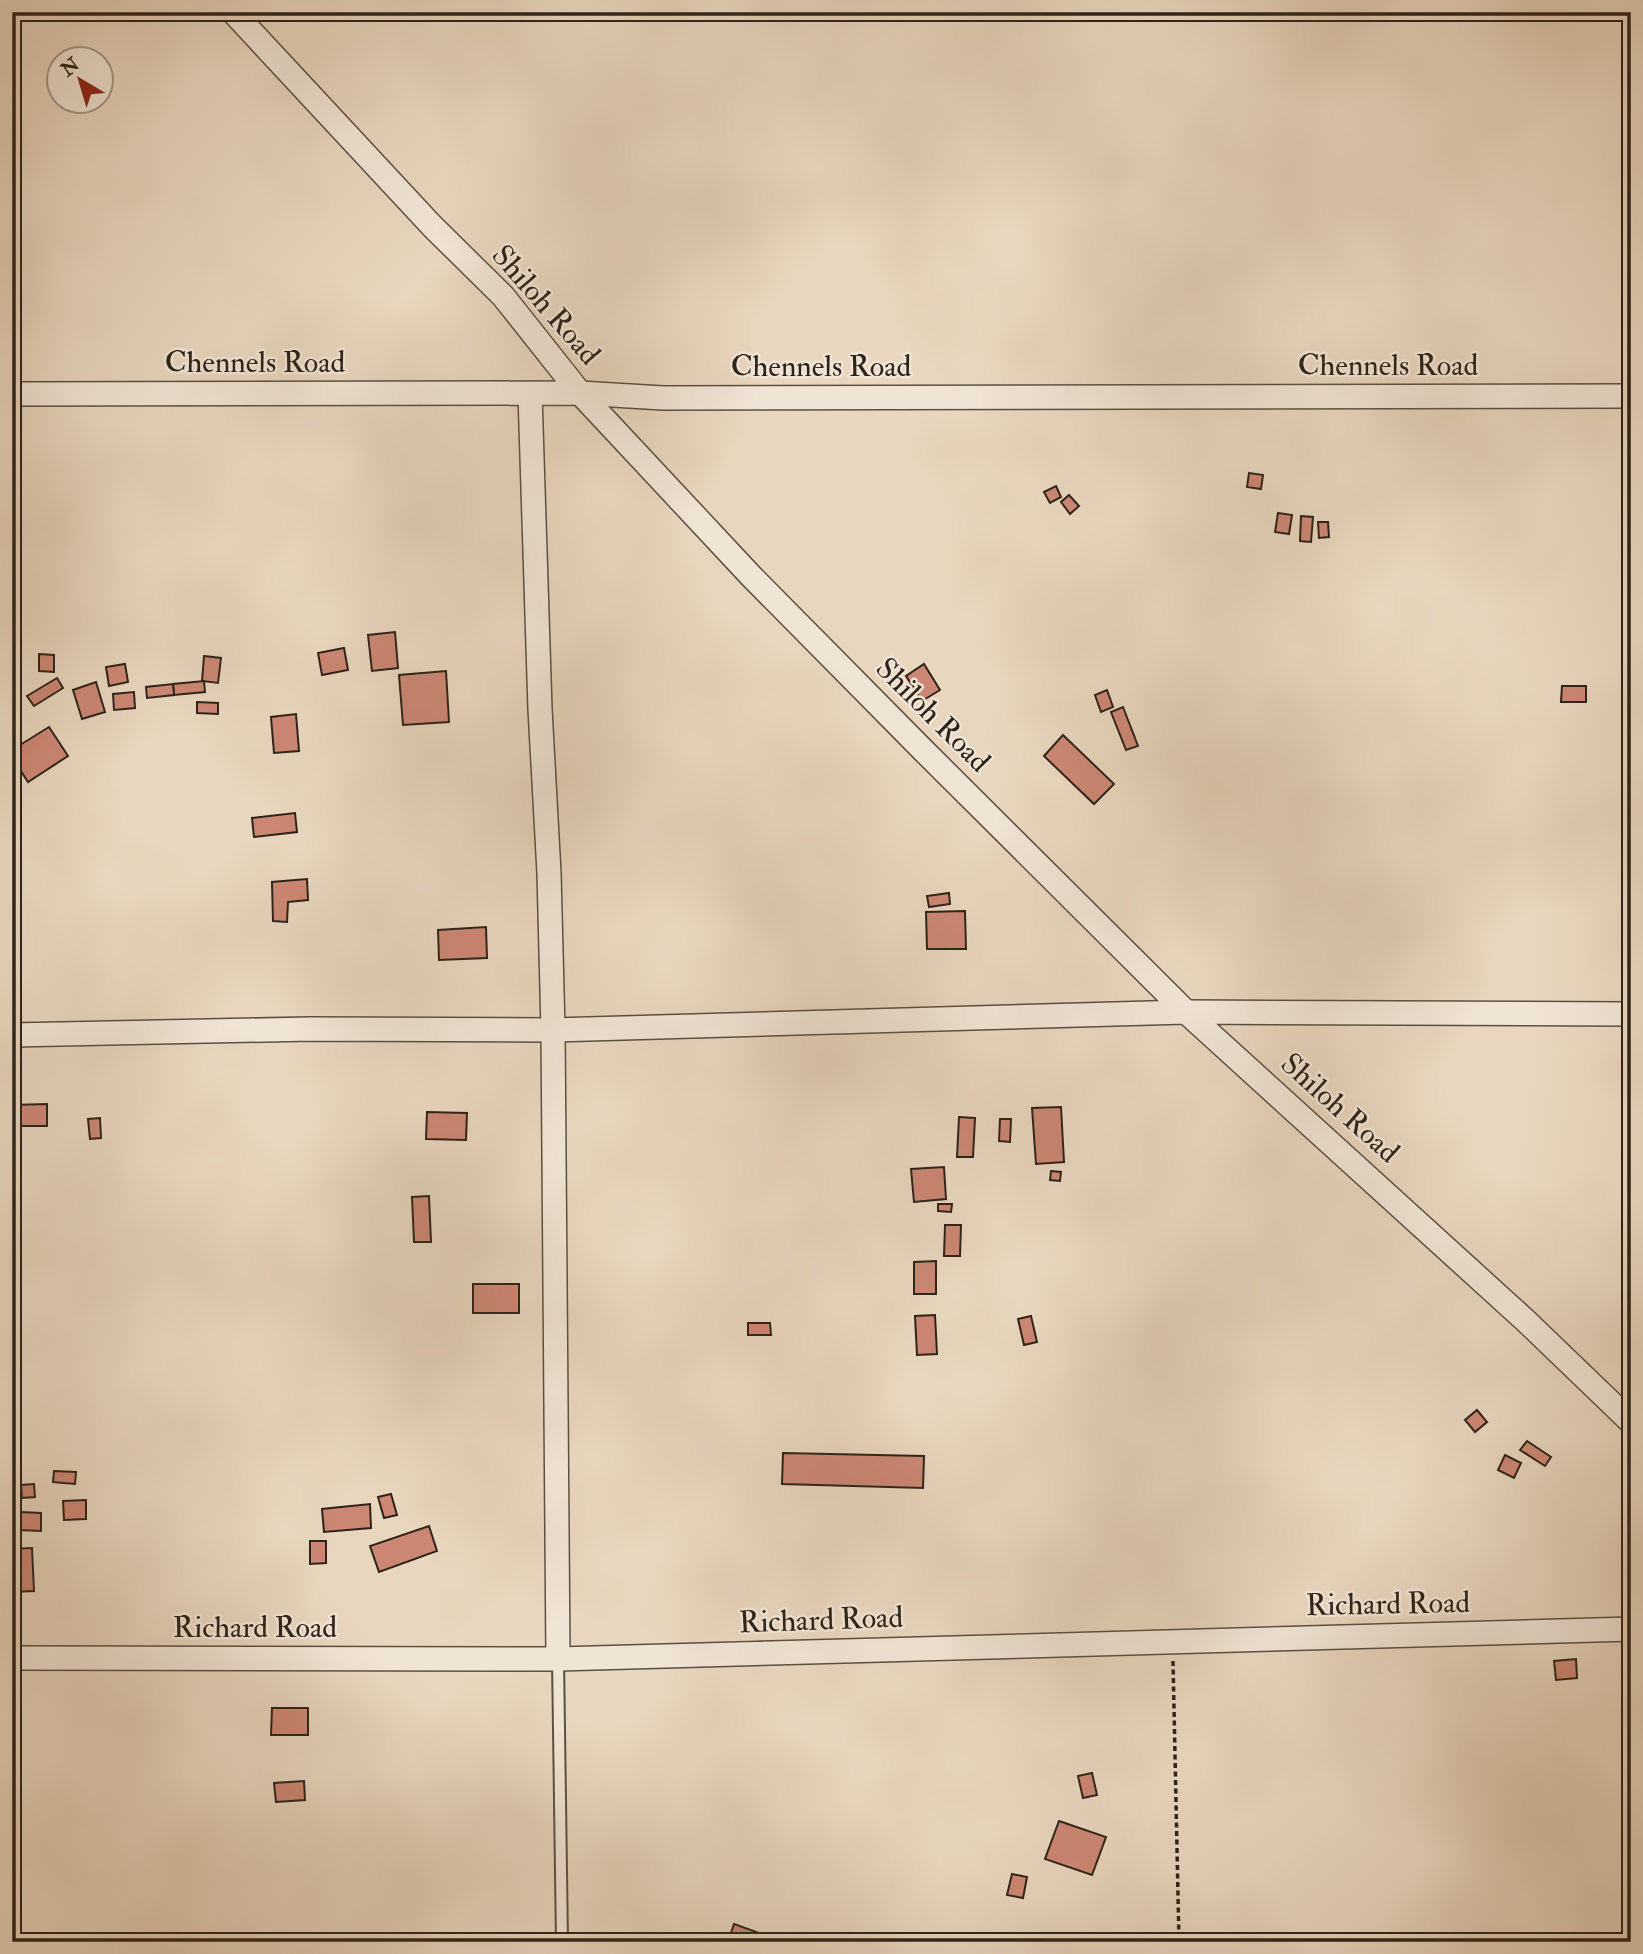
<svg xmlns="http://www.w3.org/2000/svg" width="1643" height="1954" font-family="'IM FELL Double Pica',serif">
<rect width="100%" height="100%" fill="#e8d6be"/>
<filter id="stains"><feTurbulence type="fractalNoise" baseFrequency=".00286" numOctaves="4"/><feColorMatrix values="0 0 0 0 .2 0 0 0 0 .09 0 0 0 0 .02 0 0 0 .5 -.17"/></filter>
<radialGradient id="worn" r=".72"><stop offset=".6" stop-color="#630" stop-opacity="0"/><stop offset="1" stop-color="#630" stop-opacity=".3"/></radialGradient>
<!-- building -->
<g fill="#cc8774" stroke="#2e2319" stroke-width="2">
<path d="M1249 473 1263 475 1261 489 1247 487Z"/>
<path d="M1056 486 1061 497 1050 503 1044 492Z"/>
<path d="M1069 495 1079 506 1070 514 1061 502Z"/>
<path d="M1278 513 1292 515 1289 534 1275 532Z"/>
<path d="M1301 516 1313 517 1311 542 1300 541Z"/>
<path d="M1318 522H1328L1329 537 1319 538Z"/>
<path d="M395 632 398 668 372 671 368 635Z"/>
<path d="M344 648 348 670 322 675 318 653Z"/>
<path d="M39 654 54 655V672L39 671Z"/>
<path d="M204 656 221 658 218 683 202 681Z"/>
<path d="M125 664 128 682 109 686 106 667Z"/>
<path d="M924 664 940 690 922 701 906 676Z"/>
<path d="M446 671 449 722 403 725 399 675Z"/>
<path d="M57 678 63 688 34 706 27 696Z"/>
<path d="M204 681 205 692 174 695 173 684Z"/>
<path d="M96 682 105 712 82 719 73 690Z"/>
<path d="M173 684 174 695 147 698 146 687Z"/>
<path d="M1562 686H1586V702H1561Z"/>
<path d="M1107 690 1113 707 1101 712 1095 695Z"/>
<path d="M134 692 135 708 114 710 113 694Z"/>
<path d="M197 702 218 703V714L197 713Z"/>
<path d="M1123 707 1138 746 1126 750 1111 712Z"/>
<path d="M296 714 299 751 274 753 271 717Z"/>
<path d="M49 727 68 756 28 782 12 757V750Z"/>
<path d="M1063 735 1114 784 1094 804 1044 756Z"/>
<path d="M295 813 297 832 254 837 252 818Z"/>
<path d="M307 879 308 900 288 902 287 922 273 921 272 882Z"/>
<path d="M949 893 950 904 929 907 927 896Z"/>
<path d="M965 911 966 949H927L926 912Z"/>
<path d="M486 927 487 958 439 960 438 930Z"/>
<path d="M47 1104V1126H12V1105Z"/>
<path d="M1061 1107 1064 1162 1036 1164 1032 1108Z"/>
<path d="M427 1112 467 1113 466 1140 426 1139Z"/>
<path d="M959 1117 975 1118 973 1157H957Z"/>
<path d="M100 1118 101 1138 90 1139 88 1119Z"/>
<path d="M1000 1119H1011L1010 1142 999 1141Z"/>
<path d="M944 1167 946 1199 914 1202 911 1169Z"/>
<path d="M1051 1171 1061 1172 1060 1181 1050 1180Z"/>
<path d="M429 1196 431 1242H414L412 1197Z"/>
<path d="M938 1204H952L951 1212 938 1211Z"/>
<path d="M945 1225H961L960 1256H944Z"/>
<path d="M936 1261V1294H914V1262Z"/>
<rect x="473" y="1284" width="46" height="29"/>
<path d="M935 1315 937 1354 917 1355 915 1316Z"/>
<path d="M1031 1316 1037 1342 1024 1345 1018 1319Z"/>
<path d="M748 1323H770L771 1335H748Z"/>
<path d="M1477 1410 1487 1422 1475 1432 1465 1420Z"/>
<path d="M1527 1441 1551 1457 1545 1466 1520 1450Z"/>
<path d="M783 1453 924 1456 923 1488 782 1484Z"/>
<path d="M1505 1455 1521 1463 1514 1478 1498 1470Z"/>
<path d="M54 1471 76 1472 75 1484 53 1482Z"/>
<path d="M34 1484 35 1497 22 1498 21 1485Z"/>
<path d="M391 1494 397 1515 384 1518 378 1497Z"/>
<path d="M86 1500V1519L64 1520 63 1501Z"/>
<path d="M370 1504 371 1528 324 1532 322 1509Z"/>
<path d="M20 1512 41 1513V1531L19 1530Z"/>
<path d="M429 1526 437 1551 379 1572 370 1546Z"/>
<path d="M310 1541H326V1563L310 1564Z"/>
<path d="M32 1548 34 1591 12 1592V1549Z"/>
<path d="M1576 1659 1577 1678 1556 1680 1554 1661Z"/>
<path d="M272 1708H308V1735H271Z"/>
<path d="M1092 1773 1097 1795 1083 1798 1078 1776Z"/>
<path d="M304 1781 305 1800 276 1802 274 1783Z"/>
<path d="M1059 1821 1106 1837 1092 1875 1045 1859Z"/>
<path d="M1012 1874 1027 1877 1023 1898 1007 1895Z"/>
<path d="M734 1924 773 1938 771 1942H728Z"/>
<path d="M386 1935 407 1937V1942H385Z"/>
<path d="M422 1937 452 1938V1942H422Z"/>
</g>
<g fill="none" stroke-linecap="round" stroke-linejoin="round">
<!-- service casing -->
<g stroke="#5c5042" stroke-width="14">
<path id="service" d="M558 1659 562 1942"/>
</g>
<!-- minor casing -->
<g stroke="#5c5042" stroke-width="26">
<g id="minor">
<path d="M233 12 432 226 503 296 580 393 751 576 924 751 1186 1012 1526 1321 1631 1422"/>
<path d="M12 394 580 393 663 398 1631 396"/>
<path d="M530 394 540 709 549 873 553 1030 558 1659"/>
<path d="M12 1035 310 1029 553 1030 1186 1012 1631 1014"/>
<path d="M12 1658 558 1659 1631 1629"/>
</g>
</g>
<!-- path -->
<path stroke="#2e2319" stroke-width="3.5" stroke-dasharray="5 3.5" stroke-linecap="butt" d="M1173 1661 1179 1942"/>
<!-- service -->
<use href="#service" stroke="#f0e4d5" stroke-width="10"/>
<!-- minor -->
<use href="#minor" stroke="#f0e4d5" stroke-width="23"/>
</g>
<g text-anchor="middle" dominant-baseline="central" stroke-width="5" stroke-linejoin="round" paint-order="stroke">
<!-- street labels -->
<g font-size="30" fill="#2e2319" stroke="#f0e4d5">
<text transform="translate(546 305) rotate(49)">Shiloh Road</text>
<text x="255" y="362">Chennels Road</text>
<text x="1388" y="365">Chennels Road</text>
<text x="821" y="366">Chennels Road</text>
<text transform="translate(933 715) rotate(45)">Shiloh Road</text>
<text transform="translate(1340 1108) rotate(42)">Shiloh Road</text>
<text transform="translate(1388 1604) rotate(-1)">Richard Road</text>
<text transform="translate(821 1620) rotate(-2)">Richard Road</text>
<text x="255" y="1627">Richard Road</text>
</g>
</g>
<!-- margin -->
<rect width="1643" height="1954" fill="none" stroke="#e8d6be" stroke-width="42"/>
<rect x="14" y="14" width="1615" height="1926" fill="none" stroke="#2e2319" stroke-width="3.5"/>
<rect x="21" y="21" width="1601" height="1912" fill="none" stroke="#2e2319" stroke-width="2"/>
<!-- north arrow -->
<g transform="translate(80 80) rotate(322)"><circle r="33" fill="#f0e4d5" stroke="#a2978a" stroke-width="2"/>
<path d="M0-5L12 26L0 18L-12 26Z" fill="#8f2418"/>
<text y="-10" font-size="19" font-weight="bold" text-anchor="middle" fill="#2e2319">N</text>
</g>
<rect width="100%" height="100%" filter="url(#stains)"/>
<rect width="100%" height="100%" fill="url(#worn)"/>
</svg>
